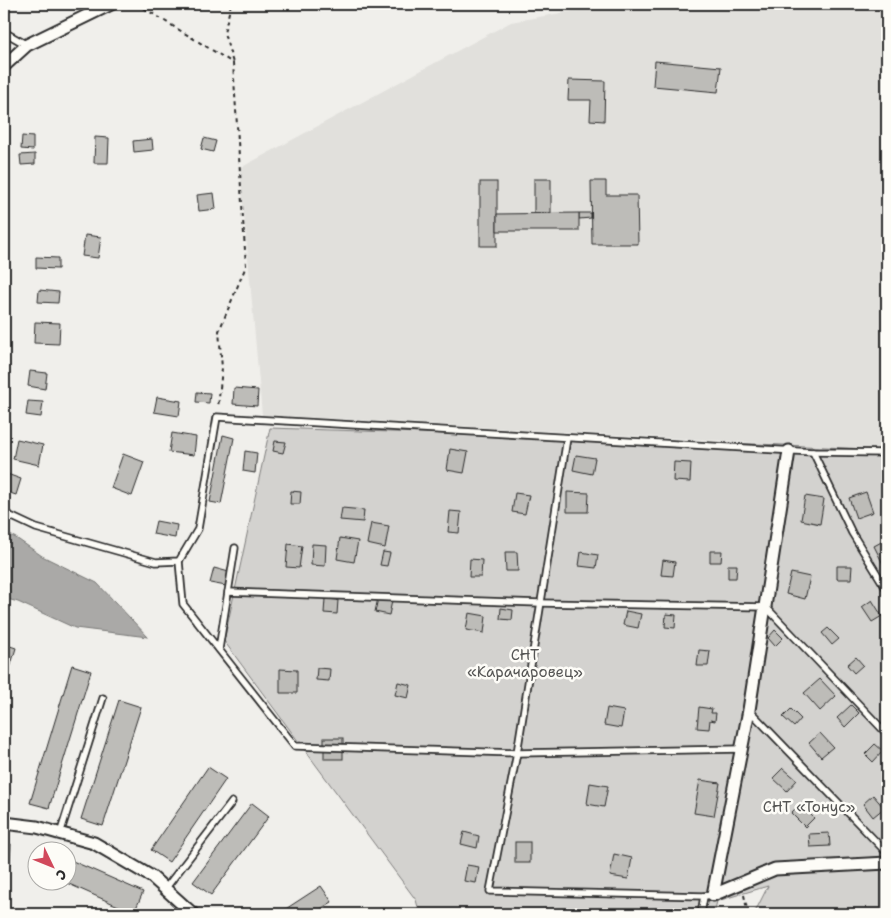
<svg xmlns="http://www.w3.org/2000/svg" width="891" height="918" font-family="'Shantell Sans',sans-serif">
<rect width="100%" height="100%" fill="#f0efeb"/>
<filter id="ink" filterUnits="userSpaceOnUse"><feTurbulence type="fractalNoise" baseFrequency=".02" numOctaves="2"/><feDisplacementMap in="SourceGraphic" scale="10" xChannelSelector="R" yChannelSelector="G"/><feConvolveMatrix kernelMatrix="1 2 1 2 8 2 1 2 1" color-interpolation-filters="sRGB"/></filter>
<g filter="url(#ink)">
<!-- built -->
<path fill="#e1e0dc" d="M611 4H887V450L262 415 240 168 511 22Z"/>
<!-- green -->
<path fill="#d3d2cf" stroke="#7f7e7d" d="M270 428 785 445 887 450V914H751L756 910 768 886 717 901 714 914H420L416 900 224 641Z"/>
<!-- water -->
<path fill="#aaa9a7" stroke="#777775" d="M4 532 16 538 42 556 97 583 148 637 75 628 18 602 4 598Z"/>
<!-- building -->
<g fill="#bdbcb8" stroke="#2b2b2b">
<path d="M655 61 721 67 718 92 653 86Z"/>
<path d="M569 80 605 81 604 121 590 120 591 100H568Z"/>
<path d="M22 136 33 137V150L21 149Z"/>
<path d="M95 137 109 138 108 163H94Z"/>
<path d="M204 138 216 141 213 152 201 149Z"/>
<path d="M152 139 153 150 134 152 133 141Z"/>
<path d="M35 154V164L21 165 20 155Z"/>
<rect x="534" y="179" width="17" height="34"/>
<path d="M591 181H606V195H637L638 244H592Z"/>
<rect x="480" y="182" width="17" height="64"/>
<path d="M214 193 216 209 199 211 197 195Z"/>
<path d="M579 213H591V218L579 219Z"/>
<path d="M579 213V231H497V214Z"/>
<path d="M85 235 101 237 98 258 82 256Z"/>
<path d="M36 257 58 258V269L36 268Z"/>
<path d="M39 290 59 292 58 303 38 302Z"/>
<path d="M35 322 60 323 59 344 34 343Z"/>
<path d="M30 371 47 373 45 389 28 386Z"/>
<path d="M234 388 258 390 257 406 233 404Z"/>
<path d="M197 392 210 393 209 403 196 402Z"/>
<path d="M157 397 181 401 179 416 154 412Z"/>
<path d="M28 401 43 402 41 417 26 415Z"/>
<path d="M172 433 196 437 194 455 169 452Z"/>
<path d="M223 435 234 438 221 504 210 502Z"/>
<path d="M17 439 43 445 39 465 13 459Z"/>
<path d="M275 441 286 442 283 453 273 451Z"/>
<path d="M450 449 468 452 464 473 447 470Z"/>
<path d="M245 451 257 453 255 473 243 471Z"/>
<path d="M123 454 144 462 132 496 111 488Z"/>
<path d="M576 455 595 458 592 474 573 470Z"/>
<path d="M674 462 691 463 690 482 673 481Z"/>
<path d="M7 474 21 479 16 495 4 491Z"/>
<path d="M291 491 301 492 300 504H290Z"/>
<path d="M567 492 589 493 588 512H567Z"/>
<path d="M866 492 873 512 856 518 849 498Z"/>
<path d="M515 493 529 495 525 514 512 512Z"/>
<path d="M805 496 824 499 820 524 801 520Z"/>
<path d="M342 508 364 510 363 522 340 520Z"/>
<path d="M450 511 461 512 459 533 448 532Z"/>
<path d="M156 521 177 525 175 538 153 534Z"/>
<path d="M371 523 389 526 385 548 367 544Z"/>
<path d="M340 538 358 541 354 562 337 559Z"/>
<path d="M887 539V572L874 546Z"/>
<path d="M288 544 302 546 299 568 286 567Z"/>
<path d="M312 544 326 545 325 566 311 565Z"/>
<path d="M710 551H722L721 562H710Z"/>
<path d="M383 552 390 553 387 566 380 565Z"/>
<path d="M505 552H517L518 571H506Z"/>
<path d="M581 552 598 555 596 568 579 566Z"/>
<path d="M470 559 482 560 481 577H469Z"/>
<path d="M663 560 675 562 673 576 661 575Z"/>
<path d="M728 565H737L736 578H728Z"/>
<path d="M837 566H852L851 579H837Z"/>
<path d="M214 568 229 572 226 586 210 583Z"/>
<path d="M791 573 810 577 805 599 786 594Z"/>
<path d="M378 598 392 601 389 615 375 612Z"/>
<path d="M325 599 338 600 337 614 324 613Z"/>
<path d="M872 600 882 616 872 622 862 607Z"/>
<path d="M501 608 513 610 512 620 500 619Z"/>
<path d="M626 611 641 614 638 628 623 625Z"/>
<path d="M469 613 486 616 484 633 466 630Z"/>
<path d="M666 614 676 615 675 628 665 627Z"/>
<path d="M828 628 839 639 832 645 822 633Z"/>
<path d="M775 630 783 638 775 646 768 638Z"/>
<path d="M4 644 16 648 4 688Z"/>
<path d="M699 650 710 651 708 666H697Z"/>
<path d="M856 657 863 665 854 673 847 665Z"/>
<path d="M72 665 91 671 49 808 30 803Z"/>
<path d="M317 668 330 669 329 681 316 680Z"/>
<path d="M280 669 297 670V693H280Z"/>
<path d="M820 679 836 696 820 711 804 693Z"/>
<path d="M398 682 411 685 408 698 395 695Z"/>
<path d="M119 700 141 707 103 826 81 819Z"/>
<path d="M851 705 859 713 845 727 837 718Z"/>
<path d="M699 707 712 709 711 713H716L715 721 710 720 709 729 697 728Z"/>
<path d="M607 708 624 711 621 728 604 725Z"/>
<path d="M791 709 801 719 794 727 783 717Z"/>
<path d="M820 733 833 747 821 757 809 743Z"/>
<rect x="324" y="738" width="19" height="21"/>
<path d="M875 744 883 751 873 762 865 754Z"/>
<path d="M208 767 226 779 169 862 151 850Z"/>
<path d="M783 768 797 780 787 791 773 778Z"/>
<path d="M700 780 720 783 714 816 694 813Z"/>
<path d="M590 783 608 786 604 807 587 804Z"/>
<path d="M873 795 884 808 873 817 863 804Z"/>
<path d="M252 803 269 816 211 895 193 882Z"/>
<path d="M800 804 814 818 805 827 791 813Z"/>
<path d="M464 832 479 836 477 848 461 844Z"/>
<path d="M829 833 830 846 810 847 809 834Z"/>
<rect x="515" y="842" width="15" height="21"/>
<path d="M4 844H11L10 865 4 864Z"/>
<path d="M614 854 632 858 628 879 610 876Z"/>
<path d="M68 859 143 892 134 913 60 880H68Z"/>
<path d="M467 865 479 867 476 883 464 881Z"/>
<path d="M321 886 332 902 312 914H278Z"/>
<path d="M673 908 690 913V914H671Z"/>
</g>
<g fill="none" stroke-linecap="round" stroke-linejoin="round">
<!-- service casing -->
<g stroke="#2b2b2b" stroke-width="9">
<g id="service">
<path d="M4 32 27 45"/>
<path d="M567 438 517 753 490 891 704 896 713 895"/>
<path d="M813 452 852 533 887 590"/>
<path d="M4 513 36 528 156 562 179 561 198 529 217 417 813 452 887 453"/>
<path d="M179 561 183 604 295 746 517 753 741 749"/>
<path d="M228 592 540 603 766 607 887 734"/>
<path d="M219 649 235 548"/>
<path d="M750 711 887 853"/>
<path d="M60 834 103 698"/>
<path d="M165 889 232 802"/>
<path d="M701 914 704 896"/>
</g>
</g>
<!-- minor casing -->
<g stroke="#2b2b2b" stroke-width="15">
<g id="minor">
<path d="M4 66 27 45 111 4"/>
<path d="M789 451 749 710 713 895 775 869 887 863"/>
<path d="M4 823 37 827 94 843 152 877 193 914"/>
</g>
</g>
<!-- path -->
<g stroke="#2b2b2b" stroke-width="2" stroke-dasharray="4 4" stroke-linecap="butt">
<path d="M137 4 233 63 246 266 219 331 222 368 218 408"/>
<path d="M231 4 224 33 233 63"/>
<path d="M744 895 748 914"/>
</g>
<!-- service -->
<use href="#service" stroke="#fdfcf7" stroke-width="5.5"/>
<!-- minor -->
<use href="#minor" stroke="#fdfcf7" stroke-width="11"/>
</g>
</g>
<g text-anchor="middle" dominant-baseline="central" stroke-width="5" stroke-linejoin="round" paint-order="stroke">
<!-- park labels -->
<g font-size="15" fill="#555554" stroke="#fdfcf7">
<text x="525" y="655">СНТ<tspan x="525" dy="17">«Карачаровец»</tspan></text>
<text x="809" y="807">СНТ «Тонус»</text>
</g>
</g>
<!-- margin -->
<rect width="891" height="918" fill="none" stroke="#fdfcf7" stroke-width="20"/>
<rect x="10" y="10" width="871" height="898" fill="none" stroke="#2b2b2b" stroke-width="2" filter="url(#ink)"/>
<!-- north arrow -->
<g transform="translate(52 866) rotate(133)"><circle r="24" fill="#fdfcf7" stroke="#a9a8a5"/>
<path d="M0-4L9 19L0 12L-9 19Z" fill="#d1495b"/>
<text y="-8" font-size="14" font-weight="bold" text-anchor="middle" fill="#2b2b2b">С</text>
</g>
</svg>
